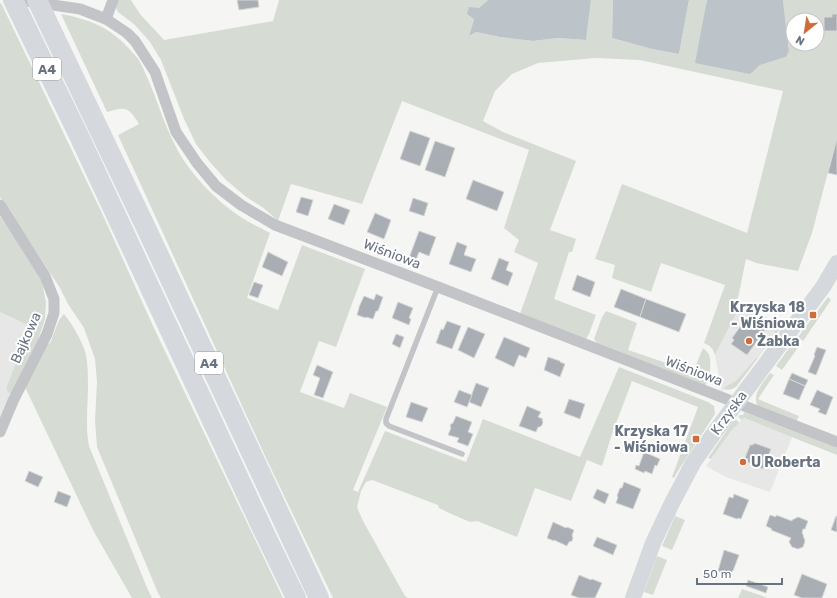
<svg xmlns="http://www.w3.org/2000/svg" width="837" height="598" font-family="Rubik,sans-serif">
<rect width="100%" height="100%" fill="#f5f6f3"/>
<!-- built -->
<g fill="#e6e7e6">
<path d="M739 308 754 314 768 321 774 328 775 335 758 358H756L736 381 726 386 722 393 715 355Z"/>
<path d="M0 312 30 326 7 386 12 393 0 422Z"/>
<path d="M743 418 792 437 770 492 726 477 706 466 732 430Z"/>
</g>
<!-- green -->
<g fill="#d6dcd4" fill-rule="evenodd">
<path d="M118 0H131L140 14 164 40 273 21 279 0H488L479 8 474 19 469 36 476 32 500 37 533 41 558 38 586 40 591 0H613L612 38 652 49 679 54 689 0H707L706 4 750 73 760 65 786 57 789 50 783 0H837V138L812 233 798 271 756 263 746 259 737 303C744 308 750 310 758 313 766 317 773 322 782 324L787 321 775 335C775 334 774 329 774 328 769 319 749 312 739 308L715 355C713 349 711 346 704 343L725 285 661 263 651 292 612 278 615 265 595 259 622 184 679 206 747 233 783 91 640 60 596 58 538 63 512 74 495 91 483 121 503 132 576 161 550 230 576 239 572 252H569L554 299 596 315 589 334 586 339 520 314 538 263 514 252 519 240 504 228 529 150 402 101 362 204 291 184 278 221 265 209 245 196 226 180 209 161 196 144 184 119 161 60 150 42 135 25 118 12 116 8ZM793 20H817V44H793Z"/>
<path d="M1 3 101 211 154 328 283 598H161L158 593 97 447 95 421 97 382 95 359 84 328 68 304 60 288 0 197V4Z"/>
<path d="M61 14C89 19 112 28 131 51 134 54 137 57 139 60 154 88 162 121 177 149 193 178 220 205 249 222 256 226 263 229 270 233L247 298 278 310 302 245 365 269 336 347 319 341 300 392 344 408 350 393 387 407 353 490 358 492 385 431 466 462 483 419 580 457 619 367 708 402 714 406 715 414 678 471 674 478 672 477 698 407 632 381 612 434 602 466 587 460 571 501 535 488 517 537 477 521 470 522 447 512 439 508 438 505 372 480 366 482 361 491 357 507 363 521 405 596 408 598H333L266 458 118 135 139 124C129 107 125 106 107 112Z"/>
<path d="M0 216 29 258 42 282 46 302 45 319 38 340 12 393H9L7 390V386L30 326 0 312Z"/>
<path d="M828 297 831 300 803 341 798 337Z"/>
<path d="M606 311 637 323 628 350 693 372 703 348C705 350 708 352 709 355 712 363 710 379 705 386L597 343 594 339 602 317Z"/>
<path d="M64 314C73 325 80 338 85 351 88 362 88 374 88 385 88 406 85 426 89 446L148 590 152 598H132L94 532 24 385 46 345 50 343 59 320Z"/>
<path d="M792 344 797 349 782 370 776 366Z"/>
<path d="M756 358H758L736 387C732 389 729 391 724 389L726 386 736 381Z"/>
<path d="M770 373 774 375 758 399 799 416 796 422 758 407C751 395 763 383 770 373Z"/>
<path d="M744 412 763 419 837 448V455L744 418 741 420 738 416 741 415H743Z"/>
<path d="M735 418 739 423 732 430 711 459 708 458Z"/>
<path d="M675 516 685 520 672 550 662 546Z"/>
<path d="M657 556 667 560 653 595 644 592Z"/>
<path d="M742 589 768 598H738Z"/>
</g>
<!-- water -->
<g fill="#bcc3c9">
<path d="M488 0H591L586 40 558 38 533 41 500 37 476 32 469 36 474 19 467 14 469 7 479 8Z"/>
<path d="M613 0H689L679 54 652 49 612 38Z"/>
<path d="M707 0H783L789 51 786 57 760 65 750 74 695 63Z"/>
</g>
<!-- building -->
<g fill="#a8aeb4" stroke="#d7d7d5">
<path d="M237 0H258L259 7 239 10Z"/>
<path d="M832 14H837V31H824V17H832Z"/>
<path d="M410 131 430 138 420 166 400 159Z"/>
<path d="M837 138V175L828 173Z"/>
<path d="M435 141 455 148 445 177 425 170Z"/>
<path d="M473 180 504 192 497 211 466 199Z"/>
<path d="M301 197 313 200 308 216 296 212Z"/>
<path d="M413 198 428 203 424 216 409 211Z"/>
<path d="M334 204 350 210 344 225 328 219Z"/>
<path d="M375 213 391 220 384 239 367 232Z"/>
<path d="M419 231 436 237 429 256 419 252 416 260 409 258Z"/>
<path d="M457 242 467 246 464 255 476 259 471 272 449 264Z"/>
<path d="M268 252 288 262 282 276 262 267Z"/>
<path d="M499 258 509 262 506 270 513 273 508 286 491 279Z"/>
<path d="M577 275 595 282 590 297 572 290Z"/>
<path d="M254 282 263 285 258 298 249 295Z"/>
<path d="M621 289 646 299 640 317 614 307Z"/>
<path d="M376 294 383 297 378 311H376L373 319 366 317V318L357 315 359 308V307L364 296 374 300Z"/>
<path d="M646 299 686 314 679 332 640 317Z"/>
<path d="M398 302 413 308 409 318 411 319 409 325 392 318Z"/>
<path d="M447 321 461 326 452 349 436 343 441 329 443 330Z"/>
<path d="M752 321 765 330 747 355 731 344 734 340 732 338 743 323 748 327Z"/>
<path d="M468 327 485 334 474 358 458 350Z"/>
<path d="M396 334 404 337 400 348 392 344Z"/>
<path d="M504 337 530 348 526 358 519 355 514 367 495 358Z"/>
<path d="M817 347 826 350 816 375 808 372 815 356 814 355Z"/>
<path d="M548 357 560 361V362L565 364 560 377 544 370Z"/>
<path d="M317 365 333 372 323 398 314 395 320 378 313 375Z"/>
<path d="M792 373 808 380 805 386 789 379Z"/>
<path d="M789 379 805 386 799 400 783 394Z"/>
<path d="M476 383 489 388 481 407 469 402Z"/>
<path d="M459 390 472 395 467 407 454 402Z"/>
<path d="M817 390 833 397 826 415 818 412 820 409 810 405Z"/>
<path d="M569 399 585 404 580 419 564 413Z"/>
<path d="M411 402 428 408 422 422 406 417Z"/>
<path d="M527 406 541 412 538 417 543 419 542 420 543 422 542 425 540 427H538L536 432 519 426Z"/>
<path d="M456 416 472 422 468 432 473 434 468 446 457 442 459 438 448 435 451 428 450 426 451 424 453 423Z"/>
<path d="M754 443 771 449 763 469 747 462 748 459 745 458 750 445H752L754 444Z"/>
<path d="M644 452 660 459 657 466 655 465 652 474 645 471 644 473 635 469 636 465 639 466Z"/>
<path d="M29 471 43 477 38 487 25 481Z"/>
<path d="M624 482 641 489 633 509 616 503 618 497 617 496 620 488H622Z"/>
<path d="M597 489 609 494 605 504 593 498Z"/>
<path d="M58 491 71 496 67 507 54 502Z"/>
<path d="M734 494 749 500 741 519 738 518 737 519 723 514 729 497 733 498Z"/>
<path d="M770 515 776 517V515L792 521V520L798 517 808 521 805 529H803L802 533 803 534V535L805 541 803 547 798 549 792 547 789 542 791 538 771 530 772 529 766 526Z"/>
<path d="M836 516H837V532L831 530Z"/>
<path d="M553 522 566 528 567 527 574 530 572 535 573 538 572 541 569 542 567 546 554 540V541L547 538Z"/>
<path d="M597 537 617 545 613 555 593 546Z"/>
<path d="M724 550 739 555 733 571H732L730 576 718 571Z"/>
<path d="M802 574 827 584 822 598H802L794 595Z"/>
<path d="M579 575 591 580 592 579 602 583 595 598H579L571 595Z"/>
<path d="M748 580 768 587 766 593 746 586Z"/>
</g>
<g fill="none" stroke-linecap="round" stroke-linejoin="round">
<!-- lane -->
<path stroke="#c2c4c7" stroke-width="5.5" d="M438 287 386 419V423L389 426 462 454"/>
<!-- street -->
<g stroke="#c2c4c7" stroke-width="11">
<path d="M20 0 80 9 106 19 127 33 135 41 155 72 176 132 197 163 216 186 241 205 275 225 438 287 837 442"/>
<path d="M106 19 113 0"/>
<path d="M0 205 45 276 54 299V313L47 334 13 401 0 432"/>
</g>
<!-- secondary -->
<path stroke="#d5d8dc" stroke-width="16" d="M633 598 653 543 671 505 693 463 714 433 823 287 837 263"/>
<!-- highway -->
<g stroke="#d5d8dc" stroke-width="20">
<path d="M13 0 80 138 263 530 296 598"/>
<path d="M37 0 148 232 319 598"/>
</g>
</g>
<!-- markers -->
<g fill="#cf6c39" stroke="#fff" stroke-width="1.5">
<rect x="809" y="311" width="8" height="8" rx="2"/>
<circle cx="749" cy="341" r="4"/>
<rect x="692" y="435" width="8" height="8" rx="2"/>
<circle cx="743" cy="462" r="4"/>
</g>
<g text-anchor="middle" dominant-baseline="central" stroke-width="4" stroke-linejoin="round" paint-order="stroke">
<!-- shield labels -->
<g fill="#fff" stroke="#959da6" stroke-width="1">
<rect x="33" y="58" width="28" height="22" rx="3"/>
<rect x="195" y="352" width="28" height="22" rx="3"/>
</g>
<g font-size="13" font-weight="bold" fill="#687380">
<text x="47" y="69">A4</text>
<text x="209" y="363">A4</text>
</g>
<!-- street labels -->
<g font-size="14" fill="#687380" stroke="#fff">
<text transform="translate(392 254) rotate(21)">Wiśniowa</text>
<text transform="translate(26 338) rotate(-66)">Bajkowa</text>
<text transform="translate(694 371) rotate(21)">Wiśniowa</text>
<text transform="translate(729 413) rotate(-54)">Krzyska</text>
</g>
<!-- poi labels -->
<g font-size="14" font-weight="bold" fill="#687380" stroke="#fff" text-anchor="end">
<text x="805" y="307">Krzyska 18<tspan x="805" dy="16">- Wiśniowa</tspan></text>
<text x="757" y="341" text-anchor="start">Żabka</text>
<text x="688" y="431">Krzyska 17<tspan x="688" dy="16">- Wiśniowa</tspan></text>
<text x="751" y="462" text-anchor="start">U Roberta</text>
</g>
</g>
<!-- north arrow -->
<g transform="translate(805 32) rotate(210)"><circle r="19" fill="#ffffff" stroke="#c3c7cc"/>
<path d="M0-3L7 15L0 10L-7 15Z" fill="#cf6c39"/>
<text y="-6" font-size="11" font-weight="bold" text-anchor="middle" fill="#687380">N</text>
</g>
<!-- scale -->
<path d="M697 578v6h85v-6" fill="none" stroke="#687380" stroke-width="2"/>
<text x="703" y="578" font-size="12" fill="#687380" stroke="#ffffff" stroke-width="3" paint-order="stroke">50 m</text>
</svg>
